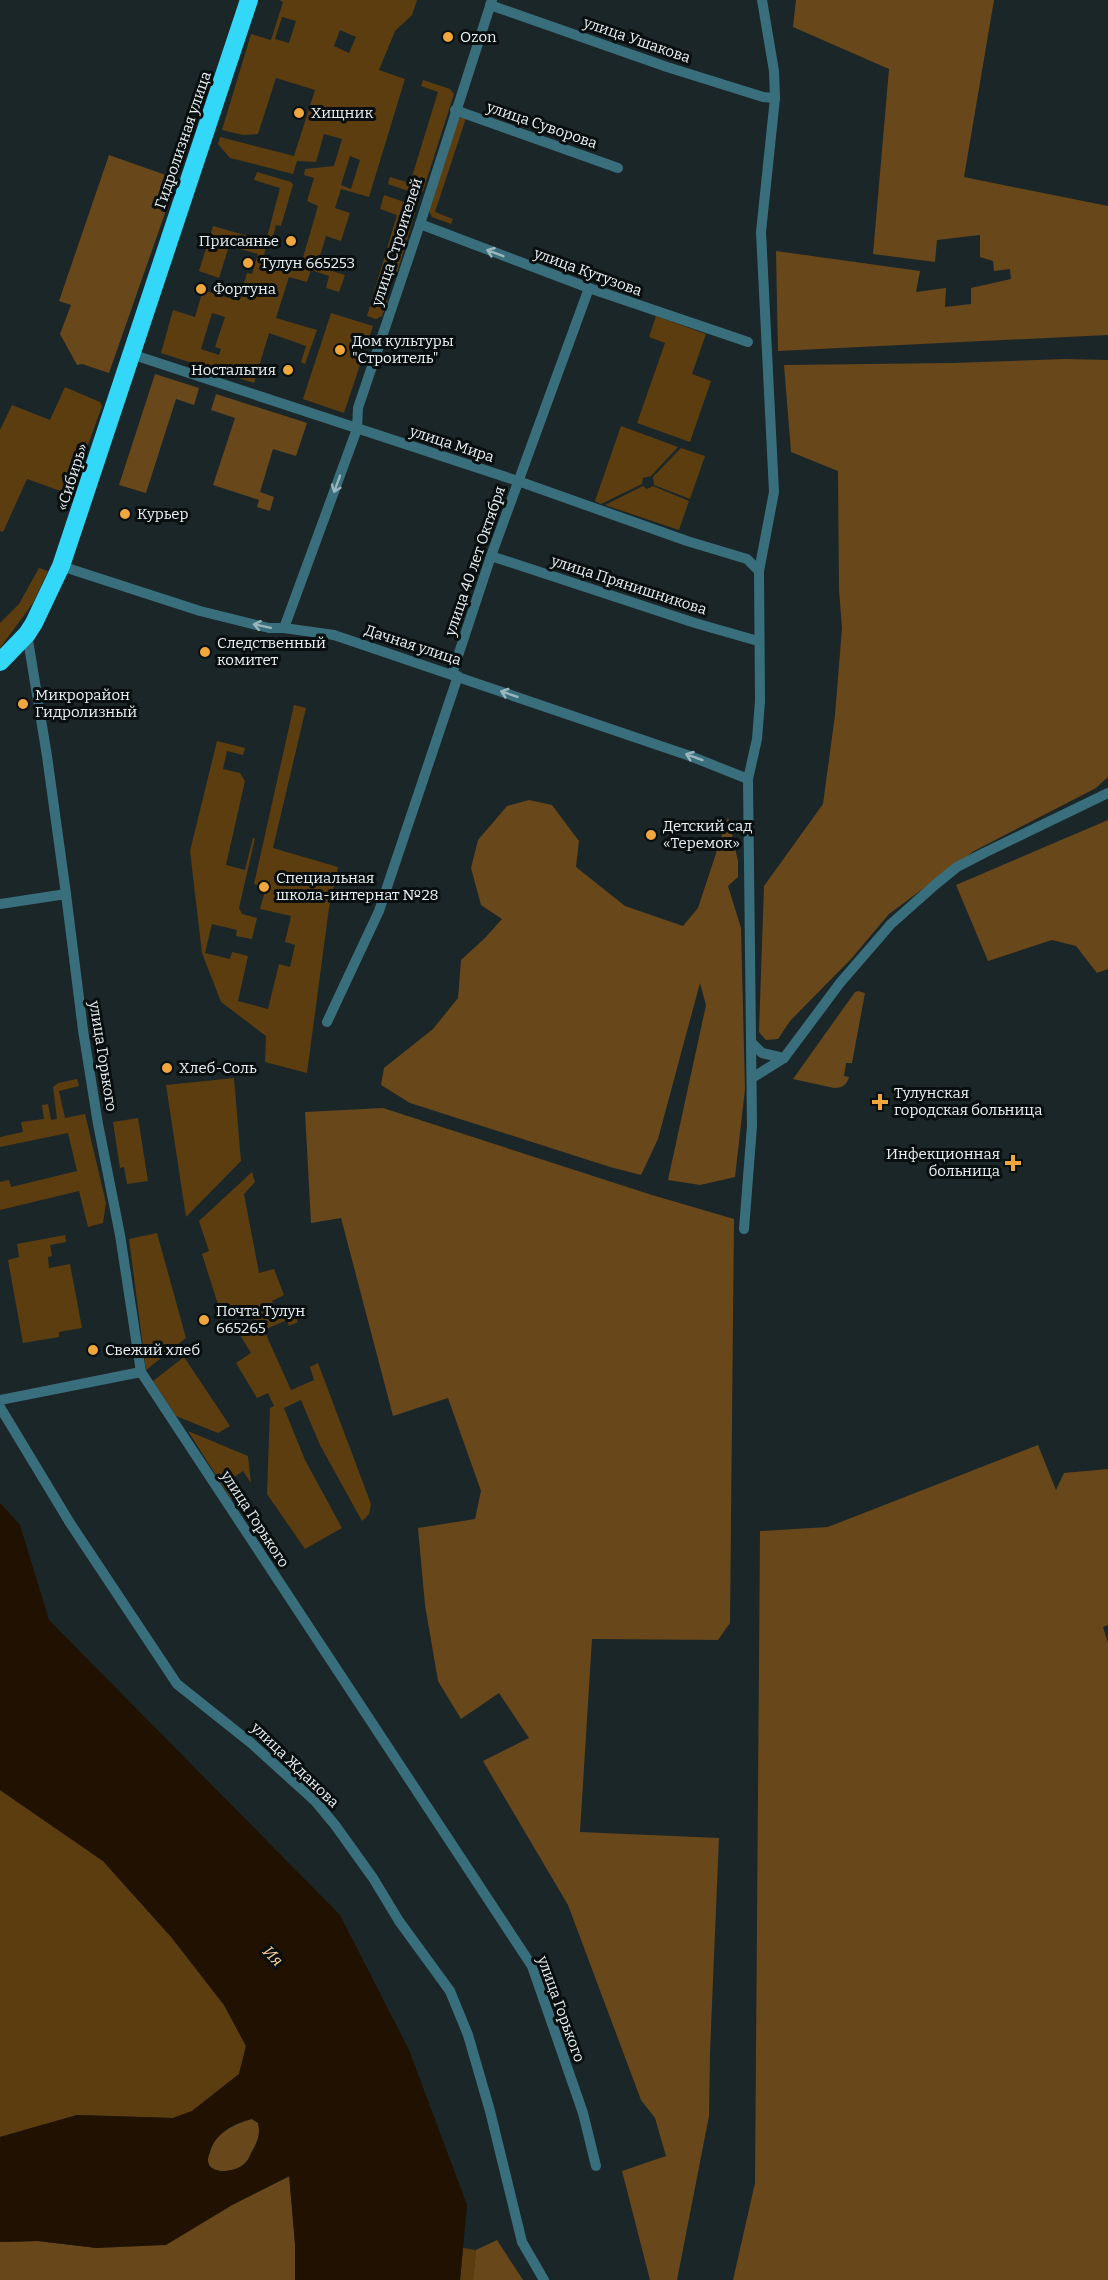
<svg xmlns="http://www.w3.org/2000/svg" width="1108" height="2280" font-family="Bitter,serif">
<rect width="100%" height="100%" fill="#1b2629"/>
<!-- green -->
<g fill="#5c3d0f" fill-rule="evenodd">
<path d="M279 0H417L412 15 395 31 379 70 405 79 369 197 341 189 335 208 350 213 341 241 326 236 317 266 345 275 339 292 326 288 329 276 311 270 307 282 289 277 276 318 317 330 305 364 301 362 306 346 269 333 254 383 161 353 173 310 195 317 203 290 239 301 247 273 252 274 258 254 229 246 219 278 199 271 213 226 266 241 280 188 254 180 257 172 291 182 293 185 281 226 276 225 271 244 267 243 263 259 278 263 302 261 318 206 307 201 314 178 304 175 305 169 334 166 342 139 324 134 316 162 297 161 293 174 230 158 218 144 220 137 294 156 315 90 276 78 258 134 243 135 222 130 251 34 271 40 283 2ZM282 17 296 21 289 43 275 39ZM340 30 356 37 349 53 334 46ZM350 156 360 160 351 189 341 185ZM212 313 225 317 215 347 221 349 219 355 201 349Z"/>
<path d="M423 80 450 89 454 94 423 191 417 194 388 184 390 177 410 183 438 92 421 86Z"/>
<path d="M461 117 466 118 435 212 453 219 451 224 432 217 428 209 457 120Z"/>
<path d="M384 195 413 205 415 213 397 273 389 275 383 295 388 301 382 316 376 319 367 316 397 215 380 209Z"/>
<path d="M331 313 373 326 344 413 303 399Z"/>
<path d="M656 316 706 334 692 374 711 381 690 442 637 423 665 343 649 337Z"/>
<path d="M65 387 100 402 102 406 80 467 69 476 66 485 71 491 69 494 27 479 3 532 0 531V430L12 405 50 420Z"/>
<path d="M621 426 678 447 651 476 643 478 642 484 601 504 595 501Z"/>
<path d="M681 448 705 456 690 499 654 485 653 477Z"/>
<path d="M643 486 647 489 653 486 689 501 679 530 605 505Z"/>
<path d="M39 568 48 571 33 603 0 648V623L19 604Z"/>
<path d="M294 705 306 708 273 848 338 867 329 908 307 1073 265 1062 266 1036 221 1002 202 953 190 851 217 741 245 748 243 755 227 751 223 769 240 773 245 781 226 865 245 870 253 838H255L239 908 242 914 257 918 252 939 236 936 237 930 212 924 205 953 230 959 232 952 248 956 238 1001 268 1009 279 964 290 967 295 945 285 942 291 916 260 909 266 888 254 884Z"/>
<path d="M234 1078 241 1161 186 1217 166 1085Z"/>
<path d="M77 1079 79 1086 59 1091 65 1118 85 1114 106 1203 103 1223 88 1227 79 1191 0 1210V1182L9 1180 11 1187 77 1171 68 1133 0 1147V1137L23 1132 21 1122 44 1119 42 1105 48 1104 51 1120 57 1119 53 1087 58 1083Z"/>
<path d="M138 1118 148 1181 127 1184 124 1167 120 1168 113 1122Z"/>
<path d="M252 1172 255 1182 244 1194 259 1273 274 1269 284 1295 272 1301 277 1313 291 1308 298 1322 289 1326 287 1320 264 1330 291 1390 314 1380 310 1367 318 1363 371 1504 369 1514 362 1521 320 1445 301 1400 284 1408 305 1460 342 1528 305 1549 267 1494 270 1408 274 1406 268 1393 257 1398 236 1363 251 1353 239 1333 256 1324 249 1306 222 1317 202 1254 209 1251 199 1221Z"/>
<path d="M157 1233 186 1338 146 1370 129 1239Z"/>
<path d="M65 1235 66 1242 50 1245 52 1256 48 1257 49 1268 70 1264 82 1328 59 1332V1337L23 1343 8 1260 19 1257 17 1244Z"/>
<path d="M184 1357 230 1426 218 1433 176 1416 153 1381Z"/>
<path d="M188 1431 248 1456 251 1483 243 1471 229 1481 242 1499H231Z"/>
<path d="M0 1790 103 1861 172 1938 224 2005 246 2046 239 2074 192 2111 173 2118 77 2115 0 2137Z"/>
<path d="M463 2248 476 2250 473 2280H460Z"/>
</g>
<!-- forest -->
<g fill="#68471a">
<path d="M796 0H994L964 177 1108 206V335L778 351 776 251 920 271 916 292 946 288 945 307 971 304V288L1011 279 1010 269 994 271 993 261 980 257V235L937 240 935 262 873 254 889 69 793 27Z"/>
<path d="M109 155 177 179 109 373 82 364 77 365 60 334 71 305 59 301Z"/>
<path d="M1065 359 1108 360V777L1096 788 974 851 889 914 851 959 790 1021 778 1039 766 1040 759 1032 764 886 823 804 835 715 842 628 839 590 838 471 791 452 784 365 952 363Z"/>
<path d="M155 374 199 388 194 405 176 399 146 493 119 485Z"/>
<path d="M216 394 307 423 296 456 273 449 260 492 274 497 270 511 257 507 259 500 213 485 235 418 211 410Z"/>
<path d="M529 800 552 805 579 841 576 867 625 906 683 926 698 908 728 817 738 861V877L728 886 741 928 745 1089 735 1177 700 1185 668 1180 706 1005 700 983 658 1139 641 1175 610 1167 410 1103 381 1085 384 1068 433 1029 458 998 461 960 485 938 502 919 481 905 471 868 478 840 507 806Z"/>
<path d="M1108 820V969L1097 973 1076 946 1052 940 988 961 956 885Z"/>
<path d="M858 991 865 993 852 1063H846L844 1076 849 1077C847 1085 842 1088 834 1088L793 1079 855 992Z"/>
<path d="M383 1108 652 1195 734 1219 730 1623 718 1640 592 1639 580 1832 719 1838 710 2052 709 2116 677 2280H650L622 2171 666 2156 655 2118 641 2100 568 1905 483 1761 529 1738 499 1693 461 1719 438 1681 425 1605 418 1528 475 1519 481 1491 448 1398 393 1416 341 1218 311 1223 305 1112Z"/>
<path d="M1038 1445 1056 1490 1064 1473 1108 1469V1625L1103 1627 1108 1643V2280H733L755 2183 760 1531 828 1527Z"/>
<path d="M252 2119 258 2123C261 2135 257 2143 251 2153 249 2158 247 2162 243 2165 236 2171 215 2175 209 2165 207 2161 208 2156 210 2152 215 2133 234 2124 252 2119Z"/>
<path d="M290 2176 295 2244V2280H0V2242L38 2241 97 2248 234 2204Z"/>
<path d="M497 2240 523 2280H473L476 2250Z"/>
</g>
<!-- water -->
<path fill="#211100" fill-rule="evenodd" d="M0 1503 20 1525 49 1620 340 1915 409 2050 467 2205 460 2280H295V2244L289 2176 234 2204 166 2245 97 2248 38 2241 0 2242V2137L77 2115 173 2118 192 2111 239 2074 246 2046 224 2005 172 1938 103 1861 0 1790ZM252 2119 258 2123C261 2135 257 2143 251 2154 249 2158 247 2162 243 2165 236 2171 215 2175 209 2165 207 2161 208 2156 210 2152 215 2133 234 2123 252 2119Z"/>
<g fill="none" stroke-linecap="round" stroke-linejoin="round">
<!-- street -->
<g stroke="#396f7c" stroke-width="10">
<path d="M490 5 667 67 763 97 775 98"/>
<path d="M455 110 618 168"/>
<path d="M420 224 589 288 748 342"/>
<path d="M131 354 518 481 687 541 747 559 759 571"/>
<path d="M491 556 695 623 758 641"/>
<path d="M61 566 200 611 269 628H284L334 635 690 756 748 779"/>
<path d="M284 628 357 429 358 408 420 224 492 0"/>
<path d="M27 634 47 756 66 894"/>
<path d="M452 674 491 556 589 288"/>
<path d="M0 904 66 894 83 1030 98 1124 120 1235 141 1372 532 1966 583 2113 596 2166"/>
<path d="M327 1022 379 911 458 676"/>
<path d="M752 1043 762 1053 784 1058"/>
<path d="M752 1078 784 1058 840 983 891 924 936 884 957 867 984 853 1108 793"/>
<path d="M744 1229 752 1126 748 779 757 739 760 701 759 571 774 492 761 232 775 98 774 71 762 0"/>
<path d="M0 1400 141 1372"/>
<path d="M0 1407 70 1523 177 1684 251 1743 315 1801 335 1825 373 1878 399 1921 450 1991 468 2035 490 2111 522 2242 544 2280"/>
</g>
<!-- highway -->
<path stroke="#33d8f9" stroke-width="18" d="M0 662 27 634 34 623 61 566 249 0"/>
</g>
<!-- one-way arrows -->
<defs><path id="oneway-shaft" d="M-6 0H5M1.5-3L5.5 0L1.5 3" fill="none" stroke-width="1.6" stroke-linecap="round" stroke-linejoin="round" transform="scale(1.5)"/></defs>
<g stroke="#9ab6bd">
<use href="#oneway-shaft" transform="translate(495 253) rotate(-159)"/>
<use href="#oneway-shaft" transform="translate(337 484) rotate(110)"/>
<use href="#oneway-shaft" transform="translate(262 626) rotate(-168)"/>
<use href="#oneway-shaft" transform="translate(509 694) rotate(-161)"/>
<use href="#oneway-shaft" transform="translate(694 757) rotate(-159)"/>
</g>
<!-- markers -->
<g fill="#efa73d" stroke="#090e0f" stroke-width="2">
<circle cx="448" cy="37" r="6"/>
<circle cx="299" cy="113" r="6"/>
<circle cx="291" cy="241" r="6"/>
<circle cx="248" cy="263" r="6"/>
<circle cx="201" cy="289" r="6"/>
<circle cx="340" cy="350" r="6"/>
<circle cx="288" cy="370" r="6"/>
<circle cx="125" cy="514" r="6"/>
<circle cx="205" cy="652" r="6"/>
<circle cx="23" cy="704" r="6"/>
<circle cx="651" cy="835" r="6"/>
<circle cx="264" cy="887" r="6"/>
<circle cx="167" cy="1068" r="6"/>
<path d="M877 1093h6v6h6v6h-6v6h-6v-6h-6v-6h6z"/>
<path d="M1010 1154h6v6h6v6h-6v6h-6v-6h-6v-6h6z"/>
<circle cx="204" cy="1320" r="6"/>
<circle cx="93" cy="1350" r="6"/>
</g>
<g text-anchor="middle" dominant-baseline="central" stroke-width="6" stroke-linejoin="round" paint-order="stroke">
<!-- poi labels -->
<g font-size="15" fill="#e9f1f3" stroke="#090e0f" text-anchor="start">
<text x="460" y="37">Ozon</text>
<text x="311" y="113">Хищник</text>
<text x="279" y="241" text-anchor="end">Присаянье</text>
<text x="260" y="263">Тулун 665253</text>
<text x="213" y="289">Фортуна</text>
<text x="352" y="341">Дом культуры<tspan x="352" dy="17">"Строитель"</tspan></text>
<text x="276" y="370" text-anchor="end">Ностальгия</text>
<text x="137" y="514">Курьер</text>
<text x="217" y="643">Следственный<tspan x="217" dy="17">комитет</tspan></text>
<text x="35" y="695">Микрорайон<tspan x="35" dy="17">Гидролизный</tspan></text>
<text x="663" y="826">Детский сад<tspan x="663" dy="17">«Теремок»</tspan></text>
<text x="276" y="878">Специальная<tspan x="276" dy="17">школа-интернат №28</tspan></text>
<text x="179" y="1068">Хлеб-Соль</text>
<text x="894" y="1093">Тулунская<tspan x="894" dy="17">городская больница</tspan></text>
<text x="1000" y="1154" text-anchor="end">Инфекционная<tspan x="1000" dy="17">больница</tspan></text>
<text x="216" y="1311">Почта Тулун<tspan x="216" dy="17">665265</tspan></text>
<text x="105" y="1350">Свежий хлеб</text>
</g>
<!-- street labels -->
<g font-size="15" fill="#e9f1f3" stroke="#090e0f">
<text transform="translate(637 40) rotate(19)">улица Ушакова</text>
<text transform="translate(542 125) rotate(19)">улица Суворова</text>
<text transform="translate(183 140) rotate(-71)">Гидролизная улица</text>
<text transform="translate(397 242) rotate(-72)">улица Строителей</text>
<text transform="translate(588 272) rotate(20)">улица Кутузова</text>
<text transform="translate(452 444) rotate(18)">улица Мира</text>
<text transform="translate(72 477) rotate(-72)">«Сибирь»</text>
<text transform="translate(475 561) rotate(-71)">улица 40 лет Октября</text>
<text transform="translate(629 585) rotate(18)">улица Прянишникова</text>
<text transform="translate(413 645) rotate(18)">Дачная улица</text>
<text transform="translate(103 1056) rotate(81)">улица Горького</text>
<text transform="translate(255 1519) rotate(57)">улица Горького</text>
<text transform="translate(295 1765) rotate(44)">улица Жданова</text>
<text transform="translate(561 2009) rotate(70)">улица Горького</text>
</g>
<!-- water labels -->
<g font-size="16" font-style="italic" fill="#fbd09b" stroke="#090e0f">
<text transform="translate(273 1956) rotate(46)">Ия</text>
</g>
</g>
</svg>
